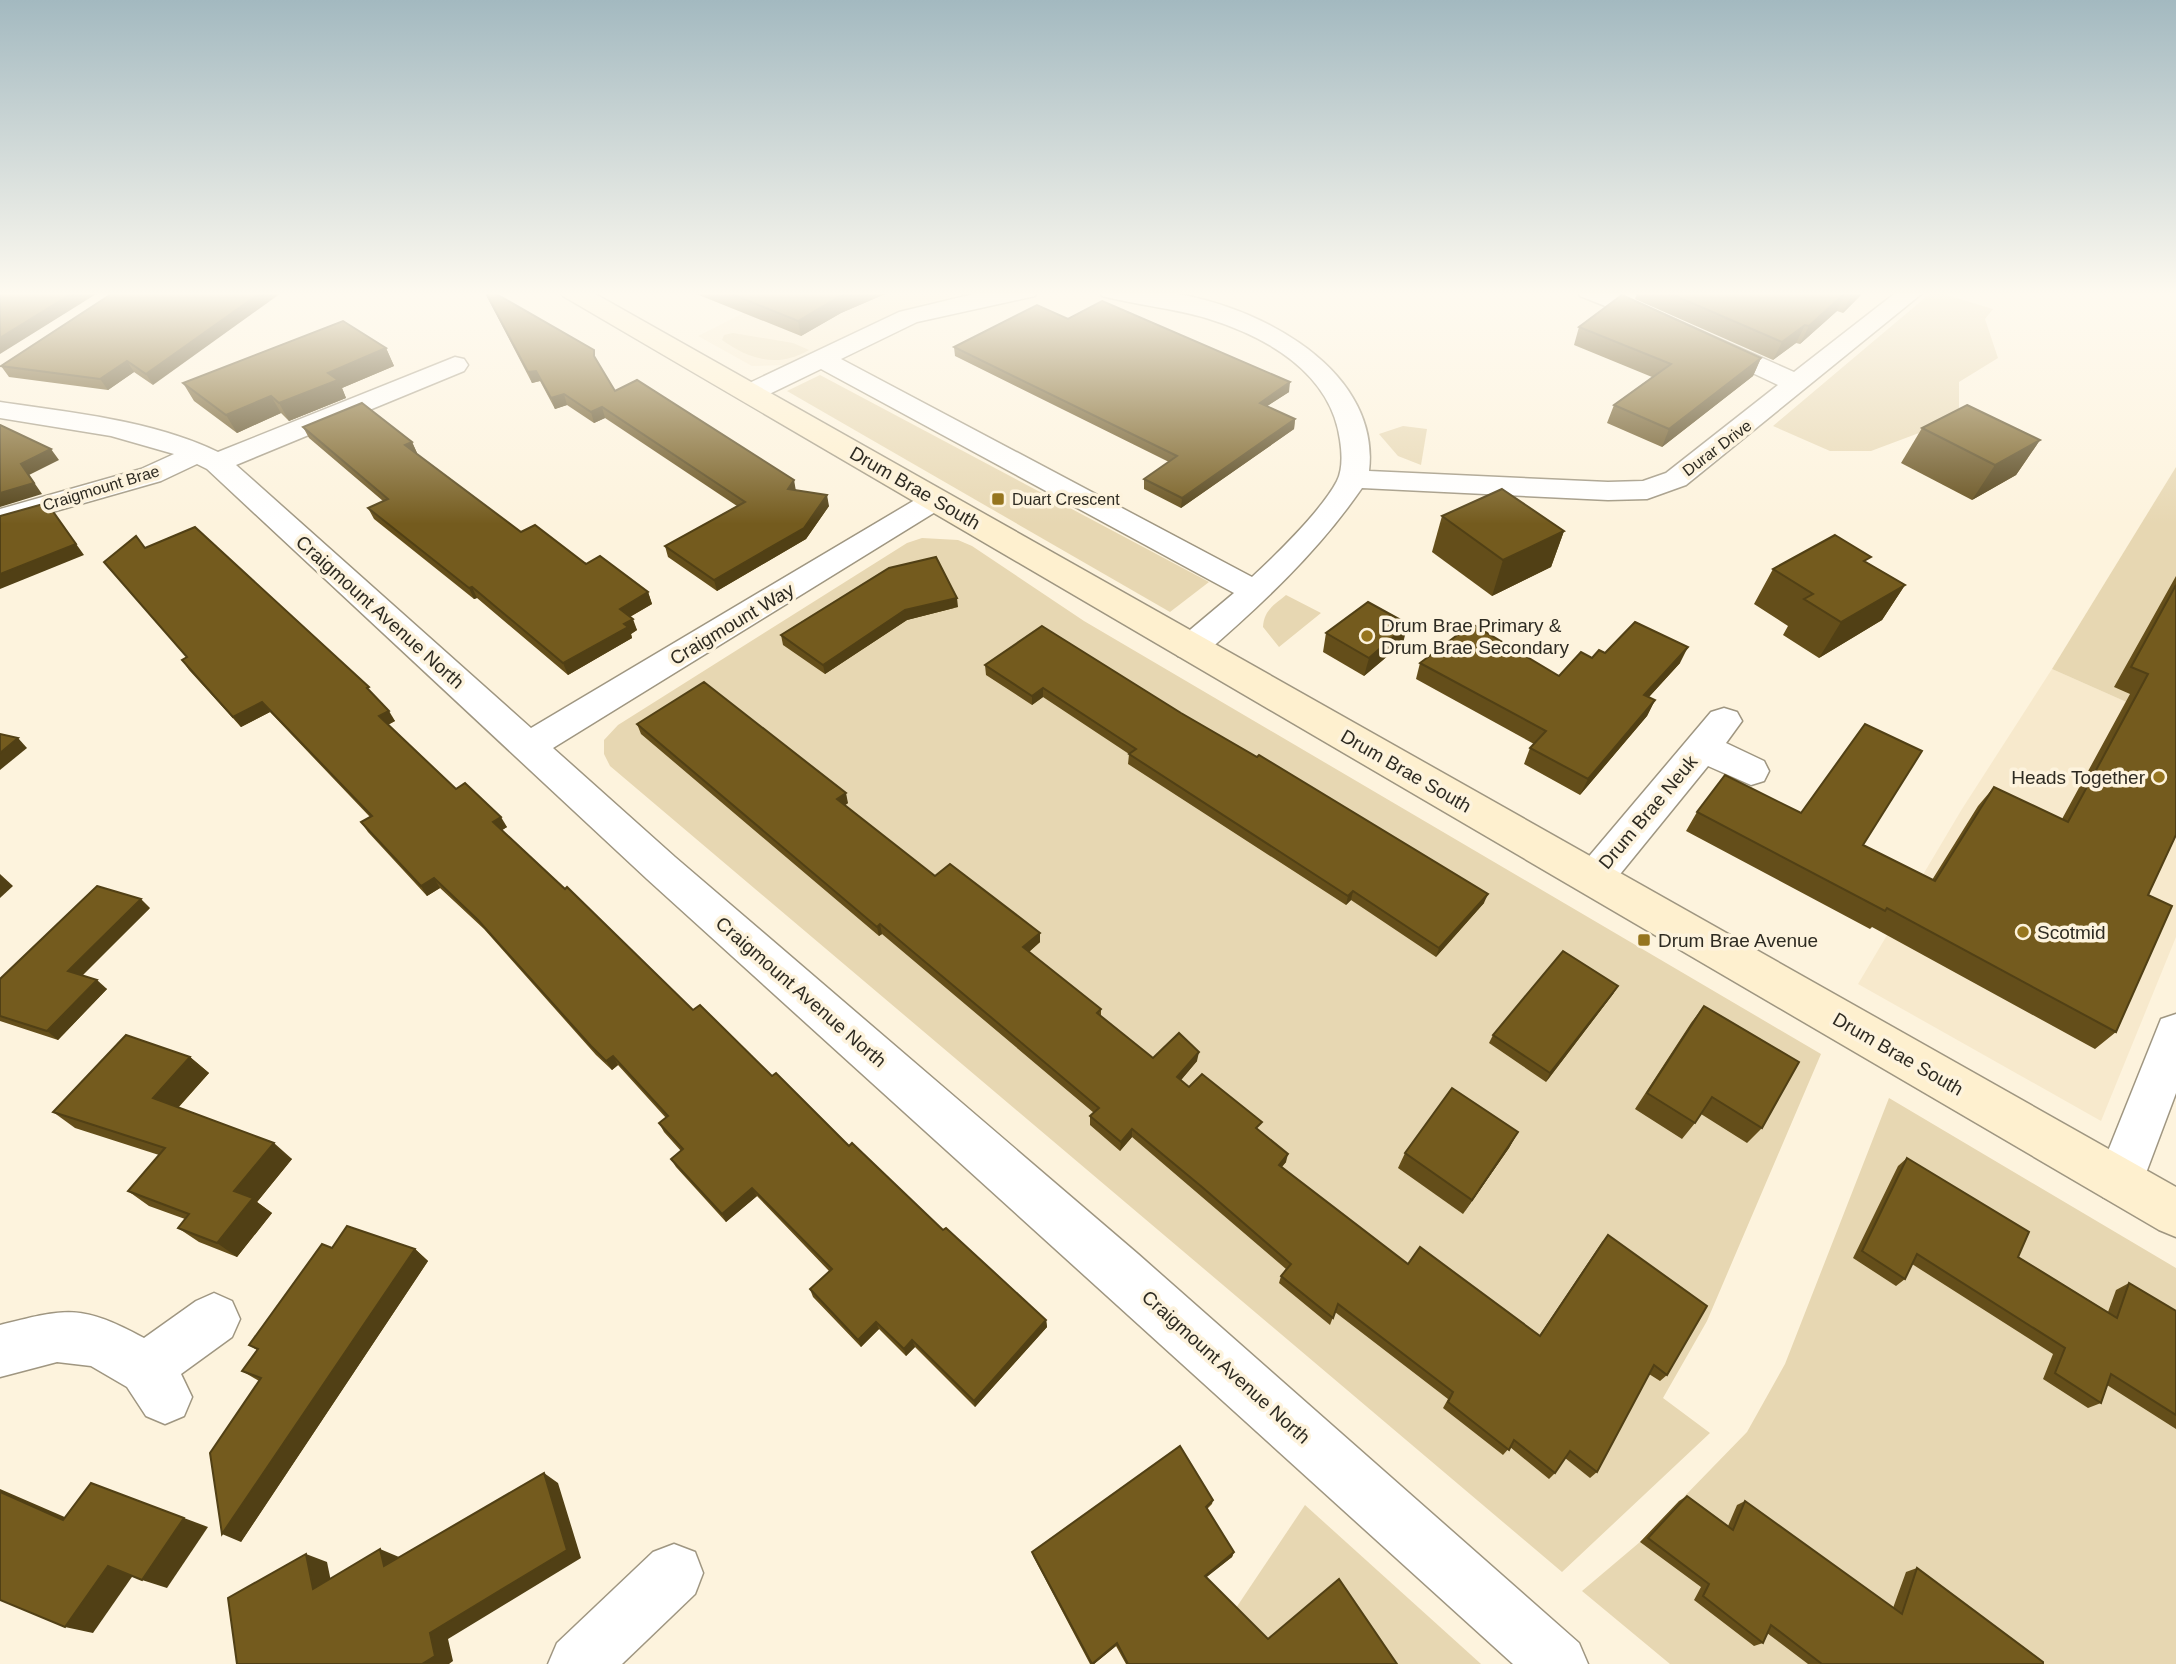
<svg xmlns="http://www.w3.org/2000/svg" width="2176" height="1664" font-family="Arial,sans-serif">
<rect width="100%" height="100%" fill="#fdf3dd"/>
<!-- built -->
<g fill="#f7e9cc">
<path d="M787 291H986L956 295 918 305 802 360 784 365 752 366 698 336Z"/>
<path d="M2052 669 2176 724V937L2101 1121 1858 984 1962 809Z"/>
</g>
<!-- green -->
<g fill="#e7d7b2">
<path d="M1933 291 1993 309 1985 319 1998 358 1959 382V418L1871 451H1830L1773 426Z"/>
<path d="M733 333 793 343 809 350C778 368 750 360 722 340L724 335Z"/>
<path d="M820 375 1209 582 1170 612 787 391Z"/>
<path d="M1403 426 1427 429 1421 465 1398 456 1379 434Z"/>
<path d="M2176 467V724L2052 669Z"/>
<path d="M922 538 958 540 972 546 1084 621 1821 1054 1707 1321 1663 1398 1710 1433 1562 1572 610 766 604 754V740L618 725 907 543Z"/>
<path d="M1286 595 1321 613 1279 647 1263 627C1264 610 1274 605 1286 595Z"/>
<path d="M1889 1098 2176 1268V1664H1670L1582 1591 1640 1542 1747 1432 1785 1364Z"/>
<path d="M1305 1505 1481 1664H1391L1265 1642 1234 1611Z"/>
</g>
<g fill="none" stroke-linecap="round" stroke-linejoin="round">
<!-- street casing -->
<g stroke="#9f9681" stroke-width="3">
<g id="street">
<path d="M986 291H1038L1035 296 917 322 841 359 1252 577C1276 555 1322 510 1337 481 1343 469 1342 453 1340 440 1331 372 1265 336 1206 318 1172 308 1137 305 1102 296L1099 291C1117 291 1135 290 1153 291 1242 297 1382 363 1369 471L1608 482 1643 481 1666 473 1778 385 1638 319 1580 296 1577 291H1611L1794 372 1898 291H1925L1686 485 1647 499 1608 500 1362 488C1317 553 1261 605 1202 656L1190 659 1178 656 1173 648 1178 640 1234 593 821 369 761 398H743L739 392 743 386 899 312Z"/>
<path d="M455 357 464 359 468 365 464 371 236 465 531 728 925 494 935 491 945 494 950 500 945 506 553 748 675 857 1138 1254 1579 1643 1588 1664H1513L647 879 207 469 197 464 161 481 0 527V509L141 469 174 454 111 436 0 418V402C73 413 151 420 218 452Z"/>
<path d="M1724 708 1737 712 1742 721 1726 743 1764 761 1769 771 1764 781 1751 785 1708 766 1608 889 1594 894 1580 889 1574 878 1580 867 1711 712Z"/>
<path d="M2176 1014V1093L2137 1197 2120 1204 2103 1197 2096 1181 2161 1019Z"/>
<path d="M214 1293 232 1301 240 1319 232 1337 181 1374 192 1397 184 1416 165 1424 146 1416 127 1387 91 1366 57 1362 0 1377V1325C67 1308 81 1304 144 1338L196 1301Z"/>
<path d="M674 1544 695 1552 703 1573 695 1594 622 1664H548L557 1643 653 1552Z"/>
</g>
</g>
<!-- secondary casing -->
<g stroke="#9f9681" stroke-width="3">
<path id="secondary" d="M560 291H590L2176 1187V1237L2159 1230 563 296Z"/>
</g>
<!-- street -->
<use href="#street" fill="#fff" fill-rule="evenodd"/>
<!-- secondary -->
<use href="#secondary" fill="#fef0cf" fill-rule="evenodd"/>
</g>
<!-- wall -->
<g fill="#644e1a">
<path d="M116 291 153 385 134 372 108 390 9 377 1 366Z"/>
<path d="M484 291H491L597 361 615 391 796 490 829 506 806 539 717 591 668 557 665 546 737 506 605 418 594 423 567 405 555 409 540 381 532 383Z"/>
<path d="M689 291H892L841 313 801 336Z"/>
<path d="M1638 291H1865L1843 313 1837 311 1800 344 1796 343 1773 360 1635 299Z"/>
<path d="M1068 319 1289 392 1267 406 1295 419 1294 429 1181 508 1144 489V479L1169 462 955 356 954 347Z"/>
<path d="M1579 327 1761 358 1753 376 1662 447 1607 423 1614 405 1652 377 1574 345Z"/>
<path d="M386 348 394 366 342 388 346 398 289 421 281 413 237 433 194 401 183 383Z"/>
<path d="M303 427 412 442 417 453 416 454 521 532 648 592 652 604 630 617 637 630 631 634 632 638 568 675 477 598 474 599 374 519 368 508 383 501 309 438Z"/>
<path d="M1922 428 2040 440 2016 475 1972 500 1901 463Z"/>
<path d="M1442 516 1564 531 1551 567 1492 596 1432 552Z"/>
<path d="M145 548 375 697 395 721 388 725 456 789 507 827 502 830 693 1010 772 1076 943 1230 1046 1320 1047 1327 975 1407 915 1347 906 1356 879 1329 861 1347 813 1297 810 1289 829 1271 757 1196 726 1222 676 1167 671 1159 681 1151 664 1132 659 1123 666 1118 618 1065 612 1070 596 1055 484 929 440 888 427 896 368 832 361 822 370 817 270 712 241 727 189 670 182 660 187 657 104 562Z"/>
<path d="M1868 563 1905 585 1882 620 1819 658 1783 635 1788 626 1754 604 1773 569Z"/>
<path d="M2176 576V835L2148 895 2116 1032 2095 1049 1872 927 1870 929 1686 831 1697 812 1863 845 1932 880 1978 806 1994 787 2062 819 2130 694 2114 687Z"/>
<path d="M958 607 907 620 825 674 783 645 781 635Z"/>
<path d="M1042 626 1484 903 1436 957 1351 900 1346 905 1128 764 1129 754 1043 697 1032 705 986 675 985 665Z"/>
<path d="M1326 633 1403 643 1364 676 1323 652Z"/>
<path d="M1605 653 1680 663 1649 697 1655 700 1647 716 1580 795 1524 764 1530 748 1534 744 1416 679 1420 663 1559 676 1592 658Z"/>
<path d="M637 724 848 803 845 805 935 876 1040 933V942L1029 952 1101 1009V1016L1153 1058 1197 1061 1181 1080 1189 1087 1260 1131 1286 1162 1282 1167 1408 1264 1539 1336 1602 1242 1608 1235 1667 1375 1660 1381 1649 1374 1597 1472 1590 1478 1565 1458 1555 1473 1549 1479 1510 1447 1503 1455 1443 1408 1448 1399 1335 1312 1330 1325 1279 1283 1281 1276 1286 1269 1132 1137 1120 1151 1090 1125V1116L1094 1113 882 934 879 936 641 734Z"/>
<path d="M150 908 82 975 107 989 58 1040 0 1021V979Z"/>
<path d="M1618 986 1613 994 1546 1082 1489 1043 1493 1035Z"/>
<path d="M1704 1006 1762 1128 1747 1143 1701 1114 1695 1123 1682 1139 1635 1109 1691 1023Z"/>
<path d="M190 1057 209 1073 178 1108 292 1159 257 1202 272 1213 237 1257 199 1242 178 1228 185 1219 149 1206 128 1191 159 1155 75 1128 53 1112Z"/>
<path d="M1518 1132 1509 1148 1463 1214 1398 1168 1405 1153Z"/>
<path d="M1907 1158 2018 1257 2108 1312 2116 1290 2129 1283 2176 1311V1429L2107 1385 2101 1403 2088 1408 2043 1379 2053 1354 1912 1264 1905 1279 1896 1286 1853 1258 1898 1166Z"/>
<path d="M332 1248 415 1249 428 1261 241 1542 259 1381 242 1371 257 1350 249 1345Z"/>
<path d="M1687 1496 1728 1526 1737 1505 1745 1501 1893 1608 1906 1572 1917 1568 2043 1664H1808L1767 1633 1763 1643 1754 1646 1694 1600 1701 1587 1640 1542 1679 1501Z"/>
<path d="M1213 1500 1212 1504 1207 1509 1234 1552 1232 1557 1206 1577 1268 1639 1397 1664H1126L1116 1646 1094 1664H1090L1033 1556 1032 1552Z"/>
</g>
<!-- shaded-wall -->
<g fill="#514015">
<path d="M76 291H101L0 354V338Z"/>
<path d="M263 291H284L153 385 146 374Z"/>
<path d="M853 291H892L841 313 801 336 798 321 839 297Z"/>
<path d="M1855 291H1865L1843 313 1851 295Z"/>
<path d="M1845 293 1837 311 1800 344 1809 326Z"/>
<path d="M1805 325 1796 343 1773 360 1782 342Z"/>
<path d="M386 348 394 366 342 388 346 398 289 421 279 403 328 373Z"/>
<path d="M1761 358 1753 376 1662 447 1669 429Z"/>
<path d="M127 361 134 372 108 390 100 379Z"/>
<path d="M536 371 540 381 532 383 528 372Z"/>
<path d="M1290 382 1289 392 1258 412 1260 403Z"/>
<path d="M564 394 567 405 555 409 551 398Z"/>
<path d="M271 396 281 413 237 433 226 415Z"/>
<path d="M602 407 605 418 594 423 591 412Z"/>
<path d="M1295 419 1294 429 1181 508 1182 498Z"/>
<path d="M2040 440 2016 475 1972 500 1995 465Z"/>
<path d="M412 442 417 453 410 456 405 445Z"/>
<path d="M51 449 59 460 29 475 42 494 0 507V493L21 464Z"/>
<path d="M794 480 796 491 788 489Z"/>
<path d="M827 495 829 506 806 539 717 591 714 580Z"/>
<path d="M47 503 84 555 0 589V574Z"/>
<path d="M1564 531 1551 567 1492 596 1503 560Z"/>
<path d="M1905 585 1882 620 1819 658 1841 622Z"/>
<path d="M472 587 477 598 474 599 469 588Z"/>
<path d="M648 592 652 604 624 620 620 609Z"/>
<path d="M957 598 958 607 907 620 825 674 823 665 905 610Z"/>
<path d="M633 619 637 630 631 634 632 638 568 675 563 663Z"/>
<path d="M1408 624 1403 643 1364 676 1369 658Z"/>
<path d="M1688 647 1680 663 1636 711 1644 695Z"/>
<path d="M1043 688V697L1032 705V696Z"/>
<path d="M1655 700 1647 716 1580 795 1588 779Z"/>
<path d="M262 702 270 712 241 727 233 717Z"/>
<path d="M389 711 395 721 385 726 379 716Z"/>
<path d="M18 738 27 748 0 770V753Z"/>
<path d="M846 793 848 803 840 809 837 799Z"/>
<path d="M501 817 507 827 499 832 493 822Z"/>
<path d="M0 874 13 886 0 898Z"/>
<path d="M434 878 440 888 427 896 421 886Z"/>
<path d="M1353 891 1351 900 1346 905 1348 896Z"/>
<path d="M1488 894 1484 903 1436 957 1439 948Z"/>
<path d="M141 899 150 908 78 980 68 971Z"/>
<path d="M880 924 882 934 879 936 877 927Z"/>
<path d="M1040 933V942L1023 957V947Z"/>
<path d="M97 980 107 989 58 1040 47 1031Z"/>
<path d="M1618 986 1613 994 1546 1082 1550 1073Z"/>
<path d="M1199 1052 1197 1061 1176 1086 1177 1077Z"/>
<path d="M613 1056 618 1065 612 1070 606 1061Z"/>
<path d="M190 1057 209 1073 172 1114 153 1098Z"/>
<path d="M1132 1129V1137L1120 1151 1121 1142Z"/>
<path d="M1518 1132 1509 1148 1463 1214 1472 1200Z"/>
<path d="M274 1143 292 1159 257 1202 272 1213 237 1257 217 1243 234 1191Z"/>
<path d="M1288 1154 1286 1162 1276 1173 1279 1165Z"/>
<path d="M752 1188 757 1196 726 1222 722 1214Z"/>
<path d="M415 1249 428 1261 241 1542 222 1534Z"/>
<path d="M1046 1320 1047 1327 975 1407 974 1401Z"/>
<path d="M876 1322 879 1329 861 1347 858 1340Z"/>
<path d="M912 1340 915 1347 906 1356 904 1349Z"/>
<path d="M544 1473 558 1483 581 1558 448 1639 453 1661 449 1664H422L430 1633Z"/>
<path d="M91 1483 208 1527 167 1588 142 1580Z"/>
<path d="M0 1489 90 1528 63 1520 0 1492Z"/>
<path d="M380 1549 399 1557 384 1566Z"/>
<path d="M1234 1552 1232 1557 1203 1580 1205 1576Z"/>
<path d="M306 1554 327 1562 334 1596 313 1589Z"/>
<path d="M108 1566 134 1574 93 1633 65 1627Z"/>
<path d="M1117 1643 1116 1646 1094 1664H1092Z"/>
</g>
<!-- building -->
<g fill="#745b1e" stroke="#514015" stroke-width="2">
<path d="M0 291H76L0 338Z"/>
<path d="M116 291H263L146 374 127 361 100 379 1 366Z"/>
<path d="M485 291H491L594 350V356L615 391 637 380 794 480 788 489 827 495 804 528 714 580 665 546 745 502 602 407 591 412 564 394 551 398 536 371 528 372Z"/>
<path d="M724 291H853L839 297 798 321Z"/>
<path d="M1664 291H1855L1851 295 1845 293 1809 326 1805 325 1782 342Z"/>
<path d="M1622 295 1761 358 1669 429 1614 405 1671 364 1579 327Z"/>
<path d="M1102 301 1290 382 1260 403 1295 419 1182 498 1144 479 1177 456 954 347 1037 305 1068 319Z"/>
<path d="M343 321 386 348 328 373 338 380 279 403 271 396 226 415 183 383Z"/>
<path d="M362 403 412 442 405 445 521 532 535 525 586 564 600 556 648 592 620 609 633 619 624 624 628 627 563 663 472 587 469 588 368 508 388 499 303 427Z"/>
<path d="M1967 405 2040 440 1995 465 1922 428Z"/>
<path d="M0 425 51 449 21 464 34 483 0 493Z"/>
<path d="M1502 489 1564 531 1503 560 1442 516Z"/>
<path d="M47 503 76 544 0 574V516Z"/>
<path d="M195 527 369 687 367 688 389 711 379 716 456 789 465 783 501 817 493 822 565 889 567 887 693 1010 700 1005 772 1076 776 1073 849 1146 852 1143 943 1230 946 1228 1046 1320 974 1401 912 1340 904 1349 876 1322 858 1340 810 1289 832 1269 752 1188 722 1214 671 1159 683 1149 659 1123 668 1116 613 1056 606 1061 591 1046 478 920 434 878 421 886 361 822 372 816 262 702 233 717 182 660 187 657 104 562 136 536 145 548Z"/>
<path d="M1835 535 1871 557 1864 561 1905 585 1841 622 1804 599 1813 594 1773 569Z"/>
<path d="M936 557 957 598 905 610 823 665 781 635 889 568Z"/>
<path d="M2176 585V835L2148 895 2172 906 2116 1032 1887 908 1885 911 1697 812 1725 775 1801 813 1865 724 1922 751 1863 845 1935 881 1994 787 2068 822 2148 674 2131 667Z"/>
<path d="M1368 602 1408 624 1369 658 1326 633Z"/>
<path d="M1635 622 1688 647 1644 695 1655 700 1588 779 1530 748 1546 731 1420 663 1472 624 1559 676 1581 652 1592 658 1599 650 1605 653Z"/>
<path d="M1042 626 1181 713 1257 757 1259 755 1488 894 1439 948 1353 891 1348 896 1129 754 1136 749 1043 688 1032 696 985 665Z"/>
<path d="M704 682 846 793 837 799 935 876 950 864 1040 933 1023 947 1101 1009 1097 1013 1153 1058 1179 1033 1199 1052 1177 1077 1189 1087 1202 1074 1262 1122 1256 1128 1288 1154 1279 1165 1408 1264 1420 1247 1540 1336 1608 1235 1707 1306 1667 1375 1654 1365 1597 1472 1570 1451 1555 1473 1514 1440 1509 1450 1448 1402 1453 1392 1338 1304 1333 1318 1281 1276 1291 1264 1202 1187 1132 1129 1121 1142 1090 1116 1099 1108 880 924 877 927 637 724Z"/>
<path d="M0 734 18 738 0 753Z"/>
<path d="M97 886 141 899 68 971 97 980 47 1031 0 1016V979Z"/>
<path d="M1563 951 1618 986 1550 1073 1493 1035Z"/>
<path d="M1704 1006 1799 1062 1762 1128 1712 1097 1695 1123 1647 1093Z"/>
<path d="M126 1035 190 1057 153 1098 274 1143 234 1191 253 1198 217 1243 178 1228 189 1214 128 1191 165 1148 53 1112Z"/>
<path d="M1452 1088 1518 1132 1472 1200 1405 1153Z"/>
<path d="M1907 1158 2029 1232 2018 1257 2117 1318 2129 1283 2176 1311V1415L2111 1374 2101 1403 2055 1373 2065 1348 1917 1254 1905 1279 1862 1251Z"/>
<path d="M347 1226 415 1249 222 1534 210 1453 261 1378 242 1371 258 1349 249 1345 322 1244 332 1248Z"/>
<path d="M1180 1446 1213 1500 1206 1507 1234 1552 1205 1576 1268 1639 1339 1579 1397 1664H1128L1117 1643 1092 1664 1032 1552Z"/>
<path d="M544 1473 567 1550 430 1633 435 1656 422 1664H237L228 1598 306 1554 313 1589 380 1549 384 1566Z"/>
<path d="M91 1483 184 1518 142 1580 108 1566 65 1627 0 1600V1492L63 1520Z"/>
<path d="M1687 1496 1733 1530 1745 1501 1902 1614 1917 1568 2043 1662V1664H1822L1771 1625 1763 1643 1703 1596 1709 1584 1648 1538Z"/>
</g>
<!-- sky -->
<linearGradient id="sky" x2="0" y2="1"><stop stop-color="#a3b9c0"/><stop offset="0.56" stop-color="#fefaf0"/><stop offset="1" stop-color="#fefaf0" stop-opacity="0"/></linearGradient>
<rect width="2176" height="524" fill="url(#sky)"/>
<!-- markers -->
<g fill="#96751e" stroke="#fdf3dd" stroke-width="2.5">
<rect x="991" y="492" width="14" height="14" rx="3.5"/>
<circle cx="1367" cy="636" r="7"/>
<circle cx="2159" cy="777" r="7"/>
<circle cx="2023" cy="932" r="7"/>
<rect x="1637" y="933" width="14" height="14" rx="3.5"/>
</g>
<g text-anchor="middle" dominant-baseline="central" stroke-width="7" stroke-linejoin="round" paint-order="stroke">
<!-- far-street labels -->
<g font-size="16" fill="#2e2b22" stroke="#fdf3dd">
<text transform="translate(1717 448) rotate(-37)">Durar Drive</text>
<text transform="translate(101 488) rotate(-17)">Craigmount Brae</text>
</g>
<!-- far-poi labels -->
<g font-size="16" fill="#2e2b22" stroke="#fdf3dd" text-anchor="start">
<text x="1012" y="499">Duart Crescent</text>
</g>
<!-- street labels -->
<g font-size="19" fill="#2e2b22" stroke="#fdf3dd">
<text transform="translate(915 488) rotate(30)">Drum Brae South</text>
<text transform="translate(380 612) rotate(42)">Craigmount Avenue North</text>
<text transform="translate(732 624) rotate(-31)">Craigmount Way</text>
<text transform="translate(1406 771) rotate(30)">Drum Brae South</text>
<text transform="translate(1648 812) rotate(-50)">Drum Brae Neuk</text>
<text transform="translate(801 992) rotate(41)">Craigmount Avenue North</text>
<text transform="translate(1898 1054) rotate(30)">Drum Brae South</text>
<text transform="translate(1226 1367) rotate(42)">Craigmount Avenue North</text>
</g>
<!-- poi labels -->
<g font-size="19" fill="#2e2b22" stroke="#fdf3dd" text-anchor="start">
<text x="1381" y="625">Drum Brae Primary &amp;<tspan x="1381" dy="22">Drum Brae Secondary</tspan></text>
<text x="2145" y="777" text-anchor="end">Heads Together</text>
<text x="2037" y="932">Scotmid</text>
<text x="1658" y="940">Drum Brae Avenue</text>
</g>
</g>
</svg>
